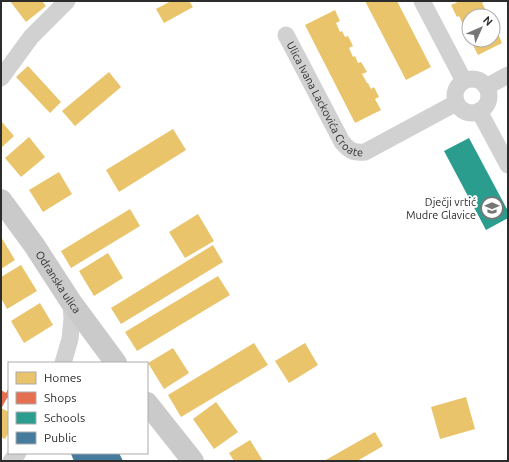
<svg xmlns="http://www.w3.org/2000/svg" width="509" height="462" font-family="Ubuntu,sans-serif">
<rect width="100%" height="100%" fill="#fff"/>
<!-- homes -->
<g fill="#e9c46a">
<path d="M10 1H42L46 6 26 22Z"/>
<path d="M171 1H189L193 7 164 23 156 9Z"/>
<path d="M365 1H397L431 67 406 80Z"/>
<path d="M460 1H486L482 3 489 16H469V26L465 28 459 16 457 17 451 5Z"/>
<path d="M335 10 340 21 336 23 340 32 342 31 345 37 348 36 353 46 349 48 353 57 355 56 358 63 361 62 367 72 362 74 367 83H368L371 89 374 87 379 97 375 99 381 110 355 123 305 25Z"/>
<path d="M493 16 499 28 496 29 502 43 478 55 472 43 470 44 464 32 469 29V40H493Z"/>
<path d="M28 66 61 102 50 113 16 77Z"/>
<path d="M109 72 121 87 75 126 62 111Z"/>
<path d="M1 121 14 136 1 148Z"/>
<path d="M173 129 186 150 119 192 106 170Z"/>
<path d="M29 137 45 157 21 177 5 158Z"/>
<path d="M59 172 72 194 43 212 29 190Z"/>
<path d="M130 209 140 226 71 268 61 251Z"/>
<path d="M198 214 214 241 185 258 169 232Z"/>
<path d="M1 237 15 260 1 269Z"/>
<path d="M213 245 223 262 121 324 111 308Z"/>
<path d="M108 253 123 278 94 296 79 271Z"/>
<path d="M21 265 37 291 7 309 1 298V277Z"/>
<path d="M218 276 230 295 137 351 125 332Z"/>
<path d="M40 303 53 325 24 343 11 321Z"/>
<path d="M254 343 268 365 181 417 168 395Z"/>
<path d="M305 343 318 365 289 383 275 361Z"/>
<path d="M173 348 189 373 164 389 148 363Z"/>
<path d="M466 397 475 429 440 439 431 407Z"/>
<path d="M216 402 238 432 214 449 193 419Z"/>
<path d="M1 408 9 412V432L5 439 1 437Z"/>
<path d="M375 432 383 446 357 461H324Z"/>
<path d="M250 440 263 461H234L229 453Z"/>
</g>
<!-- shops -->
<path fill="#e76f51" d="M9 387V399L7 398 1 409V390L6 393Z"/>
<!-- schools -->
<path fill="#2a9d8f" d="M469 138 508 211V218L486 230 444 151Z"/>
<!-- public -->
<path fill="#457b9d" d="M73 453H119L123 461H74L71 454Z"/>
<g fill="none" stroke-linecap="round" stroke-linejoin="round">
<!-- street -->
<g stroke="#d1d1d1" stroke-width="17">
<path d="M422 1 464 81"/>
<path id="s1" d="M286 35 342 142C350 151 353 153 365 152L456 103"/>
<path d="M1 78 31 37 67 1"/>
<circle cx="472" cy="96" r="17"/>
<path d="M486 87 508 75"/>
<path d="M479 111 508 165"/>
<path d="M63 363 70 339 72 319 71 302"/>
<path d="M11 461 18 453"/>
</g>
<!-- secondary -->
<g stroke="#cacaca" stroke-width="22">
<path id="s2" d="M1 200 34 245 71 302 116 363"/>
<path d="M147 403 193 461"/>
</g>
</g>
<!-- icons -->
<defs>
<g id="school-ring" transform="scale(1.15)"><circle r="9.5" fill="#fff" stroke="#767676" stroke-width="1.5"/><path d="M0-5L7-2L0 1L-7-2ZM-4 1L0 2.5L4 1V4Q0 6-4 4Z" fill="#767676"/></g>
</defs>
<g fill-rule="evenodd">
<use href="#school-ring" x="492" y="208"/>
</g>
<g text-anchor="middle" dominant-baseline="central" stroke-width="4" stroke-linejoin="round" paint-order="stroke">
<!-- street labels -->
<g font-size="11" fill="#2c2c2c" stroke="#fff">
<text stroke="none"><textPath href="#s1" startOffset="77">Ulica Ivana Lackovića Croate</textPath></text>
<text stroke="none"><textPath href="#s2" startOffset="100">Odranska ulica</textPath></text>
</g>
<!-- poi labels -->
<g font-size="11" fill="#2c2c2c" stroke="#fff" text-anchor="end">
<text x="476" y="202">Dječji vrtić<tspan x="476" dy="13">Mudre Glavice</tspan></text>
</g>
</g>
<!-- border -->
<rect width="509" height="462" fill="none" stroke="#2c2c2c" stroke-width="4"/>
<!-- legend -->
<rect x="8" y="362" width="140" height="92" fill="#ffffff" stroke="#ababab"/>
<rect x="16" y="372" width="20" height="12" fill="#e9c46a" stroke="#ababab"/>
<text x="44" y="382" font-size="12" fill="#2c2c2c">Homes</text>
<rect x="16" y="392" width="20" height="12" fill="#e76f51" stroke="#ababab"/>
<text x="44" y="402" font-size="12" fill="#2c2c2c">Shops</text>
<rect x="16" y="412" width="20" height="12" fill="#2a9d8f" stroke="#ababab"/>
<text x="44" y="422" font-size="12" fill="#2c2c2c">Schools</text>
<rect x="16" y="432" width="20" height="12" fill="#457b9d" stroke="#ababab"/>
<text x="44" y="442" font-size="12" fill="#2c2c2c">Public</text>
<!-- north arrow -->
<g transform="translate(481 28) rotate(45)"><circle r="19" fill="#ffffff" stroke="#ababab"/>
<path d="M0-3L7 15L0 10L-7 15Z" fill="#767676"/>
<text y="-6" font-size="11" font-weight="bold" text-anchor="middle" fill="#2c2c2c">N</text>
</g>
</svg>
